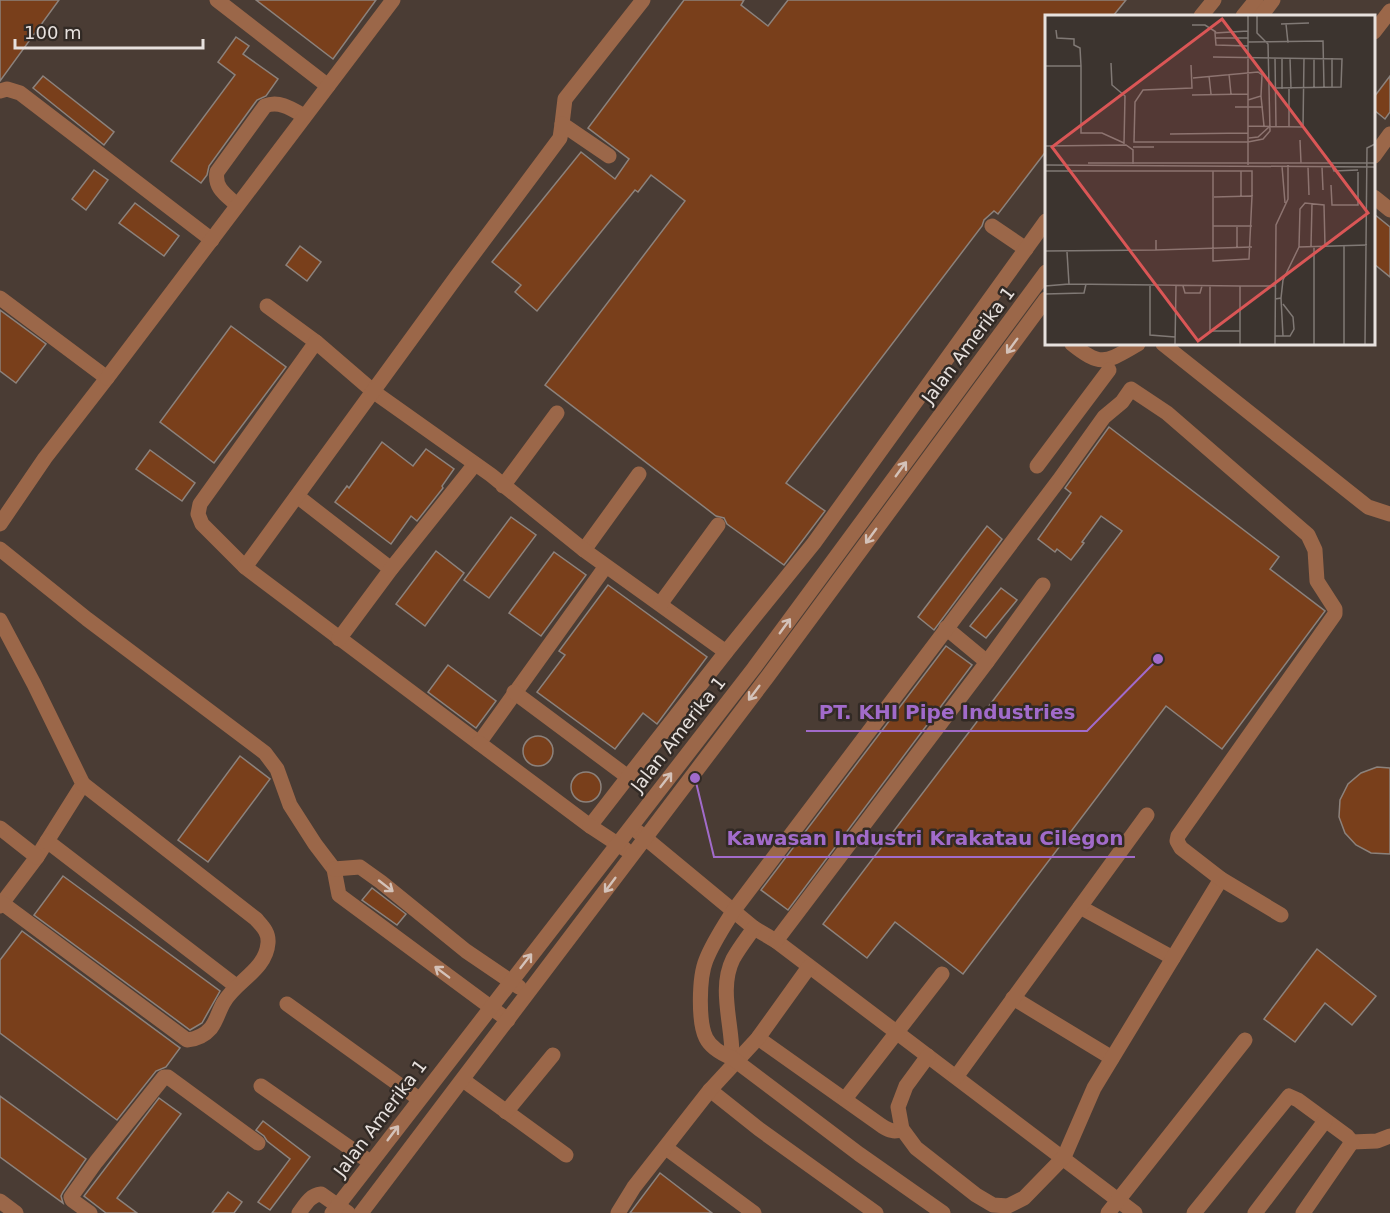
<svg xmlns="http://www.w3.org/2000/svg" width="1390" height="1213" font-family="'DejaVu Sans',sans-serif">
<rect width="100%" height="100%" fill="#3c342f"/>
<!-- built -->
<path fill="#4a3c34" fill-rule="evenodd" d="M0 0H1390V1213H0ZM1046 16H1374V344H1046Z"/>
<!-- building -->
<g fill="#793f1b" stroke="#8c827c" stroke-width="1.5">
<path d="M0 0H59L0 81Z"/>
<path d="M256 0H376L333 59Z"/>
<path d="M684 0H744L741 5 768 26 788 0H1126L1113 16H1047V150L998 214 994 211 984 220 982 226 786 483 825 511 784 565 745 537 727 524 724 518 716 516 545 385 685 201 651 175 638 192 635 190 537 311 515 292 521 285 492 262 581 152 615 179 629 159 588 128Z"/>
<path d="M236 37 249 46 243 54 278 79 266 96 257 100 209 166 207 175 201 183 171 161 235 75 218 62Z"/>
<path d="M43 76 114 132 104 145 33 88Z"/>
<path d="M1390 76V112L1385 119 1374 110V97Z"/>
<path d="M94 170 108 180 86 210 72 199Z"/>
<path d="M135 203 179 236 164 256 119 223Z"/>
<path d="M1374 214 1390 227V277L1374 264Z"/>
<path d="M300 246 321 262 307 281 286 265Z"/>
<path d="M0 310 46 344 16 383 0 371Z"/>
<path d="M231 326 286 367 214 463 160 422Z"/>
<path d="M1109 427 1279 557 1270 569 1325 611 1222 749 1166 706 963 974 895 922 867 958 823 924 1122 531 1101 516 1082 542 1084 543 1071 560 1057 549 1055 552 1038 539 1071 493 1065 488Z"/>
<path d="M382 442 413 466 426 449 454 469 442 486 443 488 417 521 411 516 391 544 335 502 347 486 349 488Z"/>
<path d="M150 450 195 483 182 501 136 469Z"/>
<path d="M511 517 536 535 489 598 464 580Z"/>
<path d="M987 526 1002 539 934 630 918 617Z"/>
<path d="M436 551 464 573 425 626 396 604Z"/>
<path d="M554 552 586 575 541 636 509 613Z"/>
<path d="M608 585 707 657 657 724 643 713 615 749 537 692 565 655 559 651Z"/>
<path d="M1001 588 1017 600 986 638 970 626Z"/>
<path d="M946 646 972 665 788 910 761 890Z"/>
<path d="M448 665 496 701 476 728 428 692Z"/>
<circle cx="538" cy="751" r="15"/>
<path d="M240 756 270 779 208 862 178 840Z"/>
<path d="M1377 767 1390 768V854L1371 853 1356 845 1345 833 1339 817 1340 800 1348 784 1361 773Z"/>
<circle cx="586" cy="787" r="15"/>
<path d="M63 876 220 991 202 1023 190 1030 34 915Z"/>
<path d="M372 888 406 914 397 925 362 900Z"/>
<path d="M22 931 180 1048 166 1067 156 1071 117 1120 0 1033V960Z"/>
<path d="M1317 949 1376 996 1352 1025 1325 1003 1295 1042 1264 1019Z"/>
<path d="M0 1096 86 1159 63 1192 61 1196 63 1203 0 1157Z"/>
<path d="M159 1098 181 1114 117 1198 137 1213H106L84 1196Z"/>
<path d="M263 1121 310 1157 270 1210 258 1202 290 1159 267 1141 264 1136 256 1130Z"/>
<path d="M660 1173 712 1213H630Z"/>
<path d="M228 1192 242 1202 234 1213H212Z"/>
</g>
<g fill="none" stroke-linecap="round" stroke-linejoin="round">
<!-- minor -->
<g stroke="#9b6749" stroke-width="15">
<path d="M217 0 328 86"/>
<path d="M1201 16 1214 0"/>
<path d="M1243 16 1256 0"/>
<path d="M1261 16 1273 0"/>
<path d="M1374 32 1390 11"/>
<path d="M0 91 7 89 20 93 212 240"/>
<path d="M562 124 565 99 643 0"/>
<path d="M1374 156 1390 134"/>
<path d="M1374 197 1390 210"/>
<path d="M237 205C226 195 214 188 217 172L265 106C279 100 292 109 304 116"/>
<path d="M992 226 1026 249"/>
<path d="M0 298 107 378 45 458 0 524"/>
<path d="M267 306 316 342"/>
<path d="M1072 344C1102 368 1106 362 1138 344"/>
<path d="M1163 344 1368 507 1390 514"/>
<path d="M107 378 393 0"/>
<path d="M1037 466 1109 370"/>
<path d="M503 486 557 413"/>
<path d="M297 496 391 569"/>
<path d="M0 549 87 619 265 753 277 769 290 805 315 844 334 869 339 895 508 1020"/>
<path d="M584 550 639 474"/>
<path d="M606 566 479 743 245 567 202 524 198 514 200 504 316 342 374 392 491 475 584 550 726 652 814 543 1046 221"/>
<path d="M245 567 457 276 560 138 562 124 609 156"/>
<path d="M661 603 718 525"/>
<path d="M0 620 34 684 83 784 37 857 0 906"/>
<path d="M946 628 987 662"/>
<path d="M339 639 391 569 475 464"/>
<path d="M479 743 590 826 628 777 514 692"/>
<path d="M628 777 726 652"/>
<path d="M590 826 625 849"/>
<path d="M0 828 37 857"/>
<path d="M638 832 754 928 776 941 1135 1213"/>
<path d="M47 841 236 986"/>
<path d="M334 869 360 867 381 882 466 951 519 987"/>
<path d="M2 903 187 1040C197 1039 205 1035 211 1028 217 1020 219 1010 224 1002 236 981 266 970 268 943 269 932 262 926 256 919L83 784"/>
<path d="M1080 907 1173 958"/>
<path d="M776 941 987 662 1043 585"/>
<path d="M1013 998 1112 1058"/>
<path d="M287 1004 419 1099"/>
<path d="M758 1038 882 1126C889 1130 894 1133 902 1129"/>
<path d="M928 1056 906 1086 898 1107 902 1129 916 1148 976 1195 993 1205 1008 1206 1024 1198 1064 1157 1094 1088 1221 879"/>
<path d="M732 1058C733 1026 718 989 733 959 739 948 747 938 754 928"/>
<path d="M956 1077 1147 815"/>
<path d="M463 1080 566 1155"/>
<path d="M261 1086 370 1162"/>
<path d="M710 1090 759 1129 876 1213"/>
<path d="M845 1099 942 974"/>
<path d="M506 1112 553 1055"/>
<path d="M1352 1142 1377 1141 1390 1136"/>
<path d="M666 1148 754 1213"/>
<path d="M0 1201 16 1213"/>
<path d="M90 1213 72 1200 71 1197 96 1162 164 1077H168L258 1143"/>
<path d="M299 1213C305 1205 310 1195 321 1194L348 1213"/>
<path d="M332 1213 754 668 1046 272"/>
<path d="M361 1213 768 676 1046 299"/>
<path d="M618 1213 634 1187 710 1090 758 1038 809 967"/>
<path d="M943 1213 859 1154 732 1058C722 1054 711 1048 706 1038 698 1022 699 977 706 960 713 942 724 926 734 910L1059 480 1104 417 1122 402 1131 389 1167 413 1308 535 1315 550 1317 581 1335 609V614L1178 836 1177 841 1181 848 1221 879 1281 915"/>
<path d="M1108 1213 1245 1040"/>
<path d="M1194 1213 1289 1096 1298 1100 1347 1136 1352 1142 1303 1213"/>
<path d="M1255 1213 1325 1121"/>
</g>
</g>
<!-- one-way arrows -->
<defs><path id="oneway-shaft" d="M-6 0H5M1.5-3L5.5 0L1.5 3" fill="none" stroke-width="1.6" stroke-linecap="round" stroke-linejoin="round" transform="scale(1.5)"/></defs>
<g stroke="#d4c2b9">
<use href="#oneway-shaft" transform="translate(1012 346) rotate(126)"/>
<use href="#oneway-shaft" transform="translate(901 469) rotate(-54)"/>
<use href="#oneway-shaft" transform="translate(871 536) rotate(126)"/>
<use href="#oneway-shaft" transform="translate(785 626) rotate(-54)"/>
<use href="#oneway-shaft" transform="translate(754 693) rotate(127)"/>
<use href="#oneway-shaft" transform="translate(666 780) rotate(-52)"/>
<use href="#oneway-shaft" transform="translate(610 885) rotate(127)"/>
<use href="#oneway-shaft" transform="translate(386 886) rotate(38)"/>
<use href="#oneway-shaft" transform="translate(526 961) rotate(-52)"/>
<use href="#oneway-shaft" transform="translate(442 972) rotate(-143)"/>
<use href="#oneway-shaft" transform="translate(393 1133) rotate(-53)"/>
</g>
<g text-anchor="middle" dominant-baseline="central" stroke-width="5" stroke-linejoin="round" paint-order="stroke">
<!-- street labels -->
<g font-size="18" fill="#e7e1de" stroke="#322a25">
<text transform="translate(968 345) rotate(-53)">Jalan Amerika 1</text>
<text transform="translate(678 734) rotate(-52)">Jalan Amerika 1</text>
<text transform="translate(380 1118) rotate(-53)">Jalan Amerika 1</text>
</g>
</g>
<!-- overview -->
<g transform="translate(1045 15)">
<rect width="330" height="330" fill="#3c342f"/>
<path fill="none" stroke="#807975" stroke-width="1.5" d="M236 9 264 8M241 9 243 28M147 10H160L171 17M11 15 12 23 29 24V30L35 33 36 51M203 16 170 18 171 30 203 31M171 23H203M203 27 278 26 279 72M168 42 297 44 296 72 231 73M230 43 231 112M237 43V74M245 43 246 74M287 43V73M66 48 67 70 80 81 79 129M146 50 147 73 98 75 90 87 89 127H203L218 124 225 116 223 29 212 18V1M0 51H36V118H57L79 128M184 59 186 79M164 61 166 79M148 63 213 57 217 60 216 81 203 85M269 73V44M147 80 203 79M216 81 219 111M190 92H218M203 111 258 112 259 43M244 112V74M125 119 203 118M204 123 213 122 224 112M255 125 256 148M0 131 81 130 88 135V149M88 132H109M43 148H330M286 149 289 156 313 155M0 150 330 152M203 150V1M237 151 240 188M263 152 264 180M277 152 278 175M0 156H168V246L204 244 207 181 169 182M168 156H196M286 170 287 190H313V157M196 181V156H207V181M168 211H207M111 225V235L207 232M330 229V258M266 231 267 189M269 231V329M299 231V329M192 232V212M254 232 255 194 260 188 279 190 280 231M0 236 111 235M24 269 195 271M0 271 24 269 22 237M105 271V320L130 322M138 271 140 278H155L157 271M165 271V316H195M0 279 39 278 41 269M230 284 236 283 238 265 254 232 322 230M238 289 248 302 249 314 245 321H238M230 321H238L236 283M130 329 131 271M195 329V271H230M230 329 231 210 243 184V150M320 329 322 133 330 129"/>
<path fill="#da5656" fill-opacity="0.15" stroke="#da5656" stroke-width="3" d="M177 4 323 198 153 326 7 132Z"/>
<rect width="330" height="330" fill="none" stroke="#e7e1de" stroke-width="3"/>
</g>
<!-- callouts -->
<path fill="none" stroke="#a16bca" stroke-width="2" d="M1158 659L1087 731H806M695 778L714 857H1135"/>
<g fill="#a16bca" stroke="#322a25" stroke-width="2">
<circle cx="1158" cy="659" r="6"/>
<circle cx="695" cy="778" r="6"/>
</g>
<g font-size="20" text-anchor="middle" font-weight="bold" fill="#a16bca" stroke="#322a25" stroke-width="5" stroke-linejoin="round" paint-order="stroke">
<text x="947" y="719">PT. KHI Pipe Industries</text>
<text x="925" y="845">Kawasan Industri Krakatau Cilegon</text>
</g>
<!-- scale -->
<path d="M15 39v9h188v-9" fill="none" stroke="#e7e1de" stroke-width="3"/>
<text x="24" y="39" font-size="18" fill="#e7e1de" stroke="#322a25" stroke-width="4.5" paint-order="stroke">100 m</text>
</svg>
